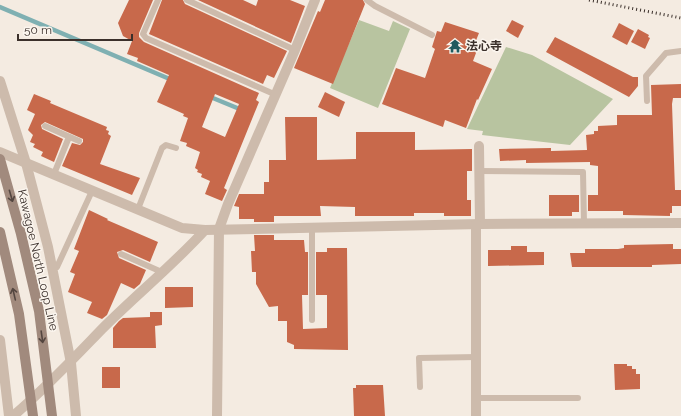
<svg xmlns="http://www.w3.org/2000/svg" width="681" height="416" font-family="Raleway,'Noto Sans JP',sans-serif">
<rect width="100%" height="100%" fill="#f4ebe1"/>
<!-- green -->
<g fill="#b8c4a0">
<path d="M359 20 389 31 393 21 410 29 378 108 330 88Z"/>
<path d="M506 47 532 55 613 99 570 145 482 135 483 131 467 129Z"/>
</g>
<g fill="none" stroke-linecap="round" stroke-linejoin="round">
<!-- stream -->
<g stroke="#7fb0b2" stroke-width="4.5">
<path d="M0 7 172 80"/>
<path d="M208 96 242 110"/>
</g>
</g>
<!-- building -->
<g fill="#c8694b" fill-rule="evenodd">
<path d="M129 0H153L139 33V37L144 42 259 93 256 100 259 102 224 188 227 190 222 201 205 194 210 181 201 177 202 174 197 172 198 170 195 168 200 152 186 146 187 143 180 141 188 118 183 116 184 114 157 102 169 75 137 61 138 58 127 54 132 41 123 36 118 23ZM215 94 239 104 225 137 202 127Z"/>
<path d="M162 0H183L185 4 287 51 274 78 267 75 263 84 149 34Z"/>
<path d="M198 0H243L256 6 258 0H290L305 6 291 43Z"/>
<path d="M325 0H363L365 4 333 84 294 68 318 11 320 12Z"/>
<path d="M512 20 524 26 518 38 506 31Z"/>
<path d="M445 22 479 33 475 43 479 45 473 61 492 69 478 100 477 99 466 128 445 120 443 127 382 104 396 68 425 78 435 49 432 47 437 31 441 32Z"/>
<path d="M619 23 634 31 627 45 612 37Z"/>
<path d="M638 29 649 35 648 37 650 38 645 49 631 42Z"/>
<path d="M555 37 633 77H638V86L629 97 546 52Z"/>
<path d="M681 84V98H673L672 104 675 190H681V206H672V213H670V216L623 215V211H588V195H598V166L590 165V162L526 163V160L500 161 499 149 551 148V151L587 150 586 135 594 134V131H598V126L617 125V115H652L651 85Z"/>
<path d="M325 92 345 102 339 117 318 107Z"/>
<path d="M34 94 51 101 50 103 107 127 106 130 109 131 108 134 111 136 100 164 140 178 132 195 62 166 72 143 80 145 83 142V139L45 122 41 125 42 129 63 139 54 162 41 156 43 152 33 147 35 144 30 142 33 135 28 130 35 114 27 110Z"/>
<path d="M285 117H317V160L356 159V132H415V150L472 149V171H467V200H471V216H444V213H414V216H355V207L320 206 321 216H274V222H254V219H239V207L234 206 239 194H264V182H269V160H286Z"/>
<path d="M549 195H579V212H572V216H549Z"/>
<path d="M89 210 108 219 107 220 158 242 150 262 123 250 117 252 119 258 146 270 140 284 134 289 121 283 107 315 102 319 87 313 92 302 68 292 75 274 70 272 79 251 74 249Z"/>
<path d="M254 235H274V240H304L305 252H308V295H302L303 329 327 328V295H316V252H327V248H347L348 350 294 349V345L287 342V321H278V306L269 307 256 284V272H252L251 251H255Z"/>
<path d="M673 244V249H681V264L652 265V267H572L570 253H585V249H618L624 248V245Z"/>
<path d="M511 246H527V252H544V265L488 266V250H511Z"/>
<path d="M165 287H193V307L165 308Z"/>
<path d="M150 312H162V325L155 326 156 348H113V328L119 321 123 318 150 317Z"/>
<path d="M614 364H627V366H632V369H636V374H640V389L615 390Z"/>
<rect x="102" y="367" width="18" height="21"/>
<path d="M356 385H383L385 416H354L353 388H356Z"/>
</g>
<g fill="none" stroke-linecap="round" stroke-linejoin="round">
<!-- lane -->
<g stroke="#cdbbac" stroke-width="6">
<path d="M158 0 143 34 146 38 274 94"/>
<path d="M187 0 295 50"/>
<path d="M367 0 375 6 432 35"/>
<path d="M647 101 646 76 666 53 681 51"/>
<path d="M45 126 79 141"/>
<path d="M479 171 583 172 584 223"/>
<path d="M54 174 69 137"/>
<path d="M138 209 162 148 166 145 176 148"/>
<path d="M312 227V320"/>
<path d="M121 254 164 273"/>
<path d="M57 267 92 191"/>
<path d="M420 387 419 358 477 357"/>
<path d="M476 398H578"/>
</g>
<!-- street -->
<g stroke="#cdbbac" stroke-width="10">
<path d="M0 81 26 163 48 247 71 363 76 416"/>
<path d="M479 146 480 224"/>
<path d="M0 152 182 228 205 230 480 224 681 223"/>
<path d="M476 225V416"/>
<path d="M0 340 9 416"/>
<path d="M13 416C45 389 73 359 102 329 136 295 173 265 205 230"/>
<path d="M217 416 219 229 228 204 295 50 315 0"/>
</g>
<!-- secondary -->
<g stroke="#a18a7d" stroke-width="10">
<path d="M0 159 21 234 39 311 52 416"/>
<path d="M0 232 19 314 33 416"/>
</g>
<!-- rail -->
<path stroke="#3b302b" stroke-width="3" stroke-dasharray="1 3" stroke-linecap="butt" d="M589 0 681 18"/>
</g>
<!-- one-way arrows -->
<defs><path id="oneway-shaft" d="M-6 0H5M1.5-3L5.5 0L1.5 3" fill="none" stroke-width="1.6" stroke-linecap="round" stroke-linejoin="round"/></defs>
<g stroke="#544640">
<use href="#oneway-shaft" transform="translate(11 196) rotate(74)"/>
<use href="#oneway-shaft" transform="translate(14 294) rotate(-103)"/>
<use href="#oneway-shaft" transform="translate(42 337) rotate(82)"/>
</g>
<!-- icons -->
<defs>
<g id="temple-bare" transform="scale(1.08)"><path d="M0-6L5-2H3V0L6.5 2.5H4V6H1.5V3h-3V6H-4V2.5H-6.5L-3 0V-2H-5Z" fill="#1f5a5e" stroke="#fbf5ee" stroke-width="2.5" paint-order="stroke"/></g>
</defs>
<g fill-rule="evenodd">
<use href="#temple-bare" x="455" y="46"/>
</g>
<g text-anchor="middle" dominant-baseline="central" stroke-width="3" stroke-linejoin="round" paint-order="stroke">
<!-- poi labels -->
<g font-size="12" font-weight="bold" fill="#3b302b" stroke="#fbf5ee" text-anchor="start">
<text x="466" y="46">法心寺</text>
</g>
<!-- street labels -->
<g font-size="12" fill="#3b302b" stroke="#fbf5ee">
<text transform="translate(38 260) rotate(77)">Kawagoe North Loop Line</text>
</g>
</g>
<!-- scale -->
<path d="M18 34v6h114v-6" fill="none" stroke="#3b302b" stroke-width="2"/>
<text x="24" y="34" font-size="12" fill="#3b302b" stroke="#fbf5ee" stroke-width="3" paint-order="stroke">50 m</text>
</svg>
